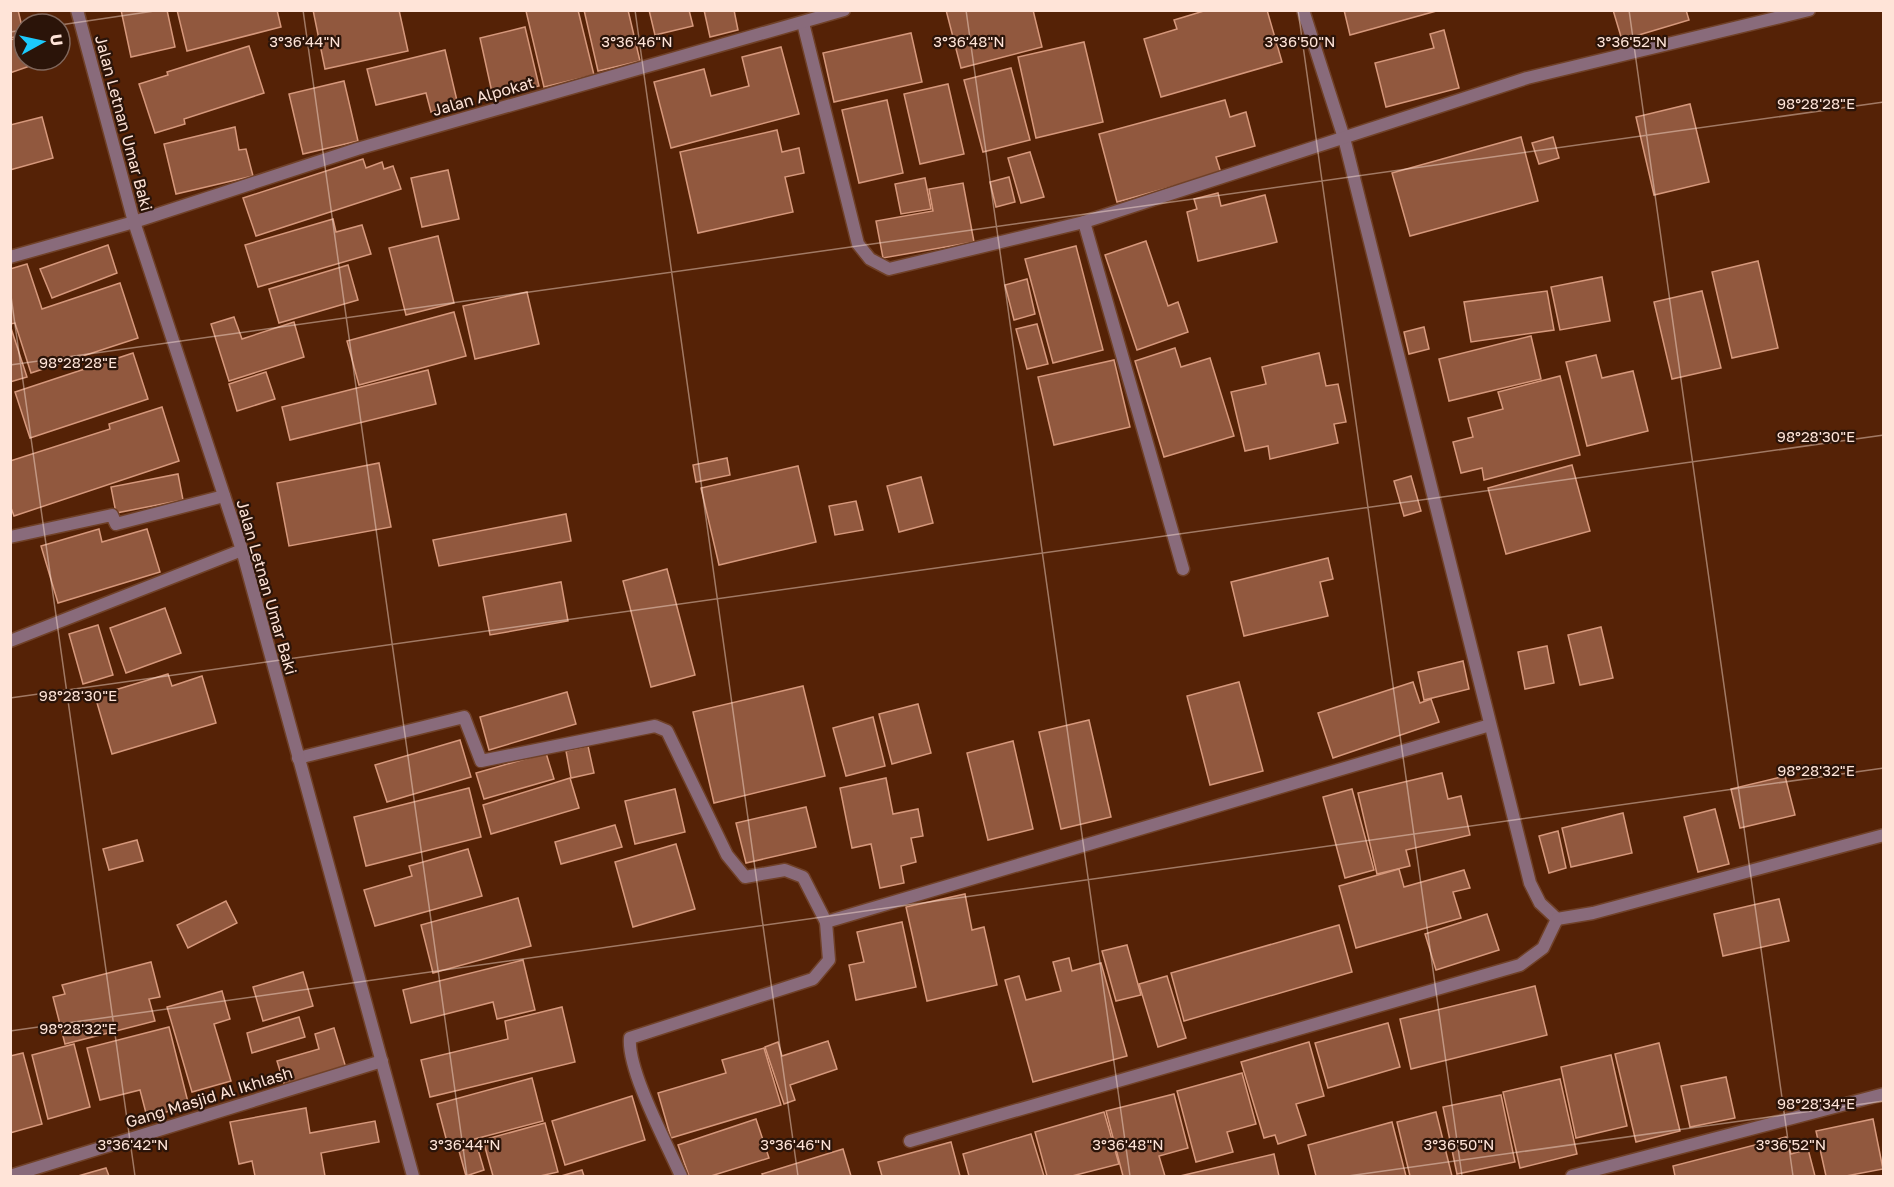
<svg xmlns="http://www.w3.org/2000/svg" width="1894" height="1187" font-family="'Golos Text',sans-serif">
<rect width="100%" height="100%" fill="#552206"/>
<!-- building -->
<g fill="#91583e" stroke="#d6987c" stroke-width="1.5">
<path d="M10 10H18L24 35 10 38Z"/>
<path d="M121 10H167L175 47 131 57Z"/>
<path d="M177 10H277L281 27 187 51Z"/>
<path d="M313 10H399L408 51 325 69Z"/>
<path d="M578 10 594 75 544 87 526 11Z"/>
<path d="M584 10H628L640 61 598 71Z"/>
<path d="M649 10H689L693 26 655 35Z"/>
<path d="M704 10H734L738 30 710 37Z"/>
<path d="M946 10H1033L1042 47 961 68Z"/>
<path d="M1207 10H1267L1282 62 1161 97 1144 39 1177 29 1174 20Z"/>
<path d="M1344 10H1440L1350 35Z"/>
<path d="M1613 10H1686L1689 20 1622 40Z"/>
<path d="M525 27 539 86 493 97 480 38Z"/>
<path d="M1444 30 1459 88 1386 107 1375 63 1434 48 1430 34Z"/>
<path d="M911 33 922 82 834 102 823 53Z"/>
<path d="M24 36V60H47L10 73V40Z"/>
<path d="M1084 42 1103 122 1036 138 1018 57Z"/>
<path d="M249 46 264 93 184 119 185 124 155 133 139 84 168 75 167 72Z"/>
<path d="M781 47 799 114 671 148 654 82 704 69 711 96 749 86 742 57Z"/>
<path d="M445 50 458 105 431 112 426 93 376 105 367 69Z"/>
<path d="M1011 68 1030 140 983 152 964 80Z"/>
<path d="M344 81 358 141 303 154 289 94Z"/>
<path d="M948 84 964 154 920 164 904 94Z"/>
<path d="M887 100 903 173 859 183 842 110Z"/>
<path d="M1225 100 1230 117 1246 112 1255 146 1216 157 1221 173 1117 202 1099 134Z"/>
<path d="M1690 104 1709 182 1654 195 1636 117Z"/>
<path d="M42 117 53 158 10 170V125Z"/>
<path d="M235 127 239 150 246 149 253 176 176 194 164 144Z"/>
<path d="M777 130 782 152 799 148 804 173 785 177 793 212 698 233 680 152Z"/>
<path d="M1521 137 1538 201 1410 236 1392 173Z"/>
<path d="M1553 137 1559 158 1539 164 1532 143Z"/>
<path d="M1030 152 1044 197 1021 203 1008 158Z"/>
<path d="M363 159 366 168 382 162 384 169 393 166 401 189 256 236 243 198Z"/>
<path d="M448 170 459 219 422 227 411 178Z"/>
<path d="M1009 177 1015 202 996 207 990 182Z"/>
<path d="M925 178 931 209 901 214 895 184Z"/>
<path d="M963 183 974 242 883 258 876 221 933 211 929 189Z"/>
<path d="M1218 193 1221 206 1265 195 1277 242 1198 261 1187 212 1197 209 1194 199Z"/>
<path d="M333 219 336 232 362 225 371 254 258 287 245 245Z"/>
<path d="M438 236 454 303 406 315 389 248Z"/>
<path d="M1146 241 1168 306 1178 302 1188 332 1137 350 1105 255Z"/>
<path d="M108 245 117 273 52 298 40 269Z"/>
<path d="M1076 246 1103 350 1053 363 1025 259Z"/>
<path d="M1758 261 1778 348 1732 358 1712 272Z"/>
<path d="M27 264 42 309 120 283 138 338 31 373 15 323 10 324V269Z"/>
<path d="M348 265 358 300 279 323 269 289Z"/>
<path d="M1602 277 1610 321 1560 330 1551 287Z"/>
<path d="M1027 279 1035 314 1014 320 1005 285Z"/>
<path d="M1547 291 1554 330 1471 342 1464 302Z"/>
<path d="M1702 291 1721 368 1672 379 1654 302Z"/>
<path d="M527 292 539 344 475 359 463 306Z"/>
<path d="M454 312 466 356 359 385 347 341Z"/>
<path d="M234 317 242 339 294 322 304 357 229 381 211 324Z"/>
<path d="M1037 324 1048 364 1027 369 1016 329Z"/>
<path d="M10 325 27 377 10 382Z"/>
<path d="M1424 327 1429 349 1409 354 1404 332Z"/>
<path d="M1531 336 1541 379 1449 401 1439 359Z"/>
<path d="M1175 348 1181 367 1210 358 1234 436 1164 457 1135 361Z"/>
<path d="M133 353 148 399 30 438 15 392Z"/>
<path d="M1319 353 1326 386 1338 384 1346 422 1334 424 1338 443 1270 459 1268 446 1245 451 1231 392 1266 384 1262 367Z"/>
<path d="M1596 355 1602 378 1633 371 1648 431 1587 446 1566 362Z"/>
<path d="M1114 360 1130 427 1054 445 1038 377Z"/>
<path d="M428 370 436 404 290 440 282 407Z"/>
<path d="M266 372 275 399 237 411 229 384Z"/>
<path d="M1560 376 1580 455 1484 480 1482 468 1461 473 1453 442 1473 437 1468 418 1503 409 1498 392Z"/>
<path d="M162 407 179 461 14 516 10 505V461L110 429 109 424Z"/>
<path d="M727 458 730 475 696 482 693 465Z"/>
<path d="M379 463 391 527 289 546 277 483Z"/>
<path d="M1572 465 1590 531 1506 554 1488 488Z"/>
<path d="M798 466 816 542 719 565 701 488Z"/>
<path d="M178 474 183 500 116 513 111 487Z"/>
<path d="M1411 476 1421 511 1404 516 1394 481Z"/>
<path d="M921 477 933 523 899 532 887 486Z"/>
<path d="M856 501 863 530 835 535 829 506Z"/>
<path d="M566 514 571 541 439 566 433 540Z"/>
<path d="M99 529 102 542 147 529 160 572 58 603 41 546Z"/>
<path d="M1328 558 1333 579 1320 582 1328 616 1244 636 1231 582Z"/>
<path d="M667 569 695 675 651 687 623 581Z"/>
<path d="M561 582 568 621 490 635 483 597Z"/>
<path d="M165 608 181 653 126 673 110 628Z"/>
<path d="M98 625 113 675 83 684 69 634Z"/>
<path d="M1601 627 1613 678 1580 685 1568 635Z"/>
<path d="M1547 646 1554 683 1525 689 1518 652Z"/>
<path d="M1463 661 1469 689 1424 700 1418 672Z"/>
<path d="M168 674 172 686 202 676 216 723 112 754 95 696Z"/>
<path d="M1239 682 1263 771 1210 785 1187 696Z"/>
<path d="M1413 682 1420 703 1431 699 1439 722 1333 758 1318 713Z"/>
<path d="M803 686 825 776 714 803 693 712Z"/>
<path d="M567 692 576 724 489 750 480 717Z"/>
<path d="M918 704 931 753 892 764 879 714Z"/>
<path d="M873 717 885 766 846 776 833 728Z"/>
<path d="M1089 720 1111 817 1061 829 1039 732Z"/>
<path d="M460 740 471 777 387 802 375 765Z"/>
<path d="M1013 741 1033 829 988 840 967 753Z"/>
<path d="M588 746 594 773 571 778 566 751Z"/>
<path d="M546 753 554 779 484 799 476 773Z"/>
<path d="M1442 773 1448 799 1461 796 1470 835 1406 850 1410 866 1377 874 1358 793Z"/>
<path d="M1785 776 1795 815 1740 828 1731 789Z"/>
<path d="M570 778 579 808 491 834 483 805Z"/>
<path d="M886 778 893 814 918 809 923 836 911 838 916 862 901 866 904 883 880 888 871 844 852 848 840 788Z"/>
<path d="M469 788 481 837 366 866 354 817Z"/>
<path d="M675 789 685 832 635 844 625 801Z"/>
<path d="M1352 789 1374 870 1345 878 1323 797Z"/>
<path d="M806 807 816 847 746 863 736 823Z"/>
<path d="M1715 809 1729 864 1698 872 1684 817Z"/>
<path d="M1623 813 1632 853 1571 867 1562 828Z"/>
<path d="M615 825 622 847 561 864 555 842Z"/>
<path d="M1558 831 1566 868 1549 873 1539 836Z"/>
<path d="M137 840 143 861 109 870 103 849Z"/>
<path d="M676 844 695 909 633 927 615 862Z"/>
<path d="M468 849 482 896 375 926 364 890 412 876 409 866Z"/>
<path d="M1399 869 1404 887 1464 870 1470 888 1453 892 1461 918 1356 948 1339 886Z"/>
<path d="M965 894 972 930 984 927 997 985 927 1001 906 907Z"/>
<path d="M518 898 531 946 433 973 421 925Z"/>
<path d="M1779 899 1789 941 1723 956 1714 914Z"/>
<path d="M226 901 237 923 188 948 177 925Z"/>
<path d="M1487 914 1499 950 1436 970 1425 934Z"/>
<path d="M902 922 916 987 856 1000 849 965 864 962 857 932Z"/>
<path d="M1339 925 1352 972 1184 1021 1171 973Z"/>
<path d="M1127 945 1141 995 1116 1001 1102 951Z"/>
<path d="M1069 958 1072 971 1101 963 1127 1056 1033 1082 1005 980 1019 976 1026 1000 1061 991 1053 962Z"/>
<path d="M523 960 535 1010 497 1019 493 1002 411 1023 403 990Z"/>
<path d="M151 962 160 997 149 999 155 1021 65 1044 53 997 65 994 62 985Z"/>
<path d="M303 972 313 1006 263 1021 253 987Z"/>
<path d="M1167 976 1186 1038 1158 1047 1139 984Z"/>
<path d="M1535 986 1547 1035 1411 1069 1400 1019Z"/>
<path d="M222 991 230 1019 214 1024 231 1081 192 1092 167 1007Z"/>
<path d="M562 1007 575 1062 430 1097 421 1060 508 1039 505 1021Z"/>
<path d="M299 1017 305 1037 252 1053 247 1033Z"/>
<path d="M1388 1023 1400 1067 1328 1088 1315 1043Z"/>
<path d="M169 1027 189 1106 147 1117 140 1090 100 1100 87 1048Z"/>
<path d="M334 1028 346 1068 285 1087 277 1061 319 1049 315 1034Z"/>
<path d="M828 1041 837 1069 790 1085 795 1100 784 1104 765 1047 778 1042 782 1056Z"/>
<path d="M1309 1042 1324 1096 1296 1104 1306 1135 1278 1144 1275 1135 1264 1138 1241 1062Z"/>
<path d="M1659 1043 1680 1131 1636 1142 1615 1054Z"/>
<path d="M74 1044 90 1107 48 1119 32 1055Z"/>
<path d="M764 1048 781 1105 671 1138 658 1093 726 1073 722 1060Z"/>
<path d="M23 1053 42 1124 10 1133V1056Z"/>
<path d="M1611 1055 1627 1126 1576 1138 1561 1067Z"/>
<path d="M1242 1073 1256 1124 1227 1132 1233 1152 1196 1162 1177 1091Z"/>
<path d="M1726 1077 1735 1118 1690 1127 1681 1086Z"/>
<path d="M532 1078 543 1121 448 1146 437 1104Z"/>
<path d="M1560 1079 1577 1154 1520 1168 1503 1092Z"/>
<path d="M1174 1094 1188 1148 1159 1156 1165 1176H1123L1106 1111Z"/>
<path d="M1501 1095 1515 1162 1457 1174 1443 1107Z"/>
<path d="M632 1096 645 1140 565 1165 552 1121Z"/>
<path d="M306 1108 310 1133 375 1121 379 1142 321 1153 325 1176H255L252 1161 239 1164 230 1122Z"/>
<path d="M1104 1112 1119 1164 1072 1176H1047L1035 1132Z"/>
<path d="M1436 1112 1452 1176H1410L1397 1122Z"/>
<path d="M756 1119 769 1158 711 1176H689L678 1145Z"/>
<path d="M1873 1119 1883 1169 1846 1176H1826L1816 1131Z"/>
<path d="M1392 1122 1406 1176H1316L1308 1145Z"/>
<path d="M545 1123 558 1172 540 1176H493L483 1140Z"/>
<path d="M1031 1134 1044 1176H969L963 1154Z"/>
<path d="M1786 1137 1791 1154 1808 1149 1815 1176H1675L1673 1166Z"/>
<path d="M951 1142 960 1176H882L878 1162Z"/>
<path d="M477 1146 484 1170 466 1176 459 1151Z"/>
<path d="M843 1149 851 1176H763L762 1174Z"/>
<path d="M1274 1154 1279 1176H1180Z"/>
<path d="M106 1168 109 1176H78Z"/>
<path d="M582 1170 584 1176H561Z"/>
</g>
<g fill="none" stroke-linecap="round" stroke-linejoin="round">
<!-- service casing -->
<g stroke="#704128" stroke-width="15">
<path id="service" d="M10 641 242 550"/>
</g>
<!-- minor casing -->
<g stroke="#704128" stroke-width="15">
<g id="minor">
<path d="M1303 10 1344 138 1530 883 1540 903 1557 919"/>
<path d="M803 23 858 244 870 259 889 269 1084 222 1527 78 1809 10"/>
<path d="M1084 222 1183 569"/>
<path d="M10 257 134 222 357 149 844 10"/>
<path d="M10 537 112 515 116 524 224 496"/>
<path d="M298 758 464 717 481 761 655 726 667 731 727 855 745 877 785 870 803 877 826 922"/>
<path d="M1557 919 1593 913 1884 835"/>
<path d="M910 1141 1520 965 1543 948 1557 919"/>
<path d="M10 1176 382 1061"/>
<path d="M681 1176C667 1144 627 1070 630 1038L813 979 829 960 826 922 1490 725"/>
<path d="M1572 1176 1884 1094"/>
</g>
</g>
<!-- tertiary casing -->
<g stroke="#704128" stroke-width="15">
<path id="tertiary" d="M77 10 134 222 242 550 413 1176"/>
</g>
<!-- service -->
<use href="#service" stroke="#896b7b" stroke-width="12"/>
<!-- minor -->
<use href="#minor" stroke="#896b7b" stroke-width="12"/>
<!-- tertiary -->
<use href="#tertiary" stroke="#896b7b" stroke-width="12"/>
</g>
<!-- ticks -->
<path fill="none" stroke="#ffe4d8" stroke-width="1.5" stroke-opacity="0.45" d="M303 10 467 1176M635 10 798 1176M966 10 1130 1176M1298 10 1462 1176M1629 10 1793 1176M60 25 161 10M10 32 24 30M10 289 135 1176M10 365 1884 102M10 698 1884 435M10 1031 1884 768M1348 1176 1884 1101"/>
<g text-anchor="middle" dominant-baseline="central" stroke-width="4.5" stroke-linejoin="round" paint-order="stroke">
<!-- street labels -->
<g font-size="16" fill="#ffe4d8" stroke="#2b1409">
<text transform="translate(483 96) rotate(-16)">Jalan Alpokat</text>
<text transform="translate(124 123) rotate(75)">Jalan Letnan Umar Baki</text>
<text transform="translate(267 587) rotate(74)">Jalan Letnan Umar Baki</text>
<text transform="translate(209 1097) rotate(-17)">Gang Masjid Al Ikhlash</text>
</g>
</g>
<g font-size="15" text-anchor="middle" fill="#ffe4d8" stroke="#2b1409" stroke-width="4.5" stroke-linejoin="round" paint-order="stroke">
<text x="305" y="47">3°36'44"N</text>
<text x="637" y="47">3°36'46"N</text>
<text x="969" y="47">3°36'48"N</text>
<text x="1300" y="47">3°36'50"N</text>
<text x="1632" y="47">3°36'52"N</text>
<text x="1816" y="109">98°28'28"E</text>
<text x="78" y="368">98°28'28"E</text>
<text x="1816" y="442">98°28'30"E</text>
<text x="78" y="701">98°28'30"E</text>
<text x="1816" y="776">98°28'32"E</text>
<text x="78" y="1034">98°28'32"E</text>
<text x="1816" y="1109">98°28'34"E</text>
<text x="133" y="1150">3°36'42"N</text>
<text x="465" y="1150">3°36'44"N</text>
<text x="796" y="1150">3°36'46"N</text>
<text x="1128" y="1150">3°36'48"N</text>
<text x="1459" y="1150">3°36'50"N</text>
<text x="1791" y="1150">3°36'52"N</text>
</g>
<!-- border -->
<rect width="1894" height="1187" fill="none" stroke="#ffe4d8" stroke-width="24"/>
<!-- north arrow -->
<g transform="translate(42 42) rotate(82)"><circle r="28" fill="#2b1409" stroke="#80675c" stroke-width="1.5"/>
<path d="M0-4.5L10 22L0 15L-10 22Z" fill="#1cc9fc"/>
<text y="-9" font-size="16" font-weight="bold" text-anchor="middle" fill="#ffe4d8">U</text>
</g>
</svg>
